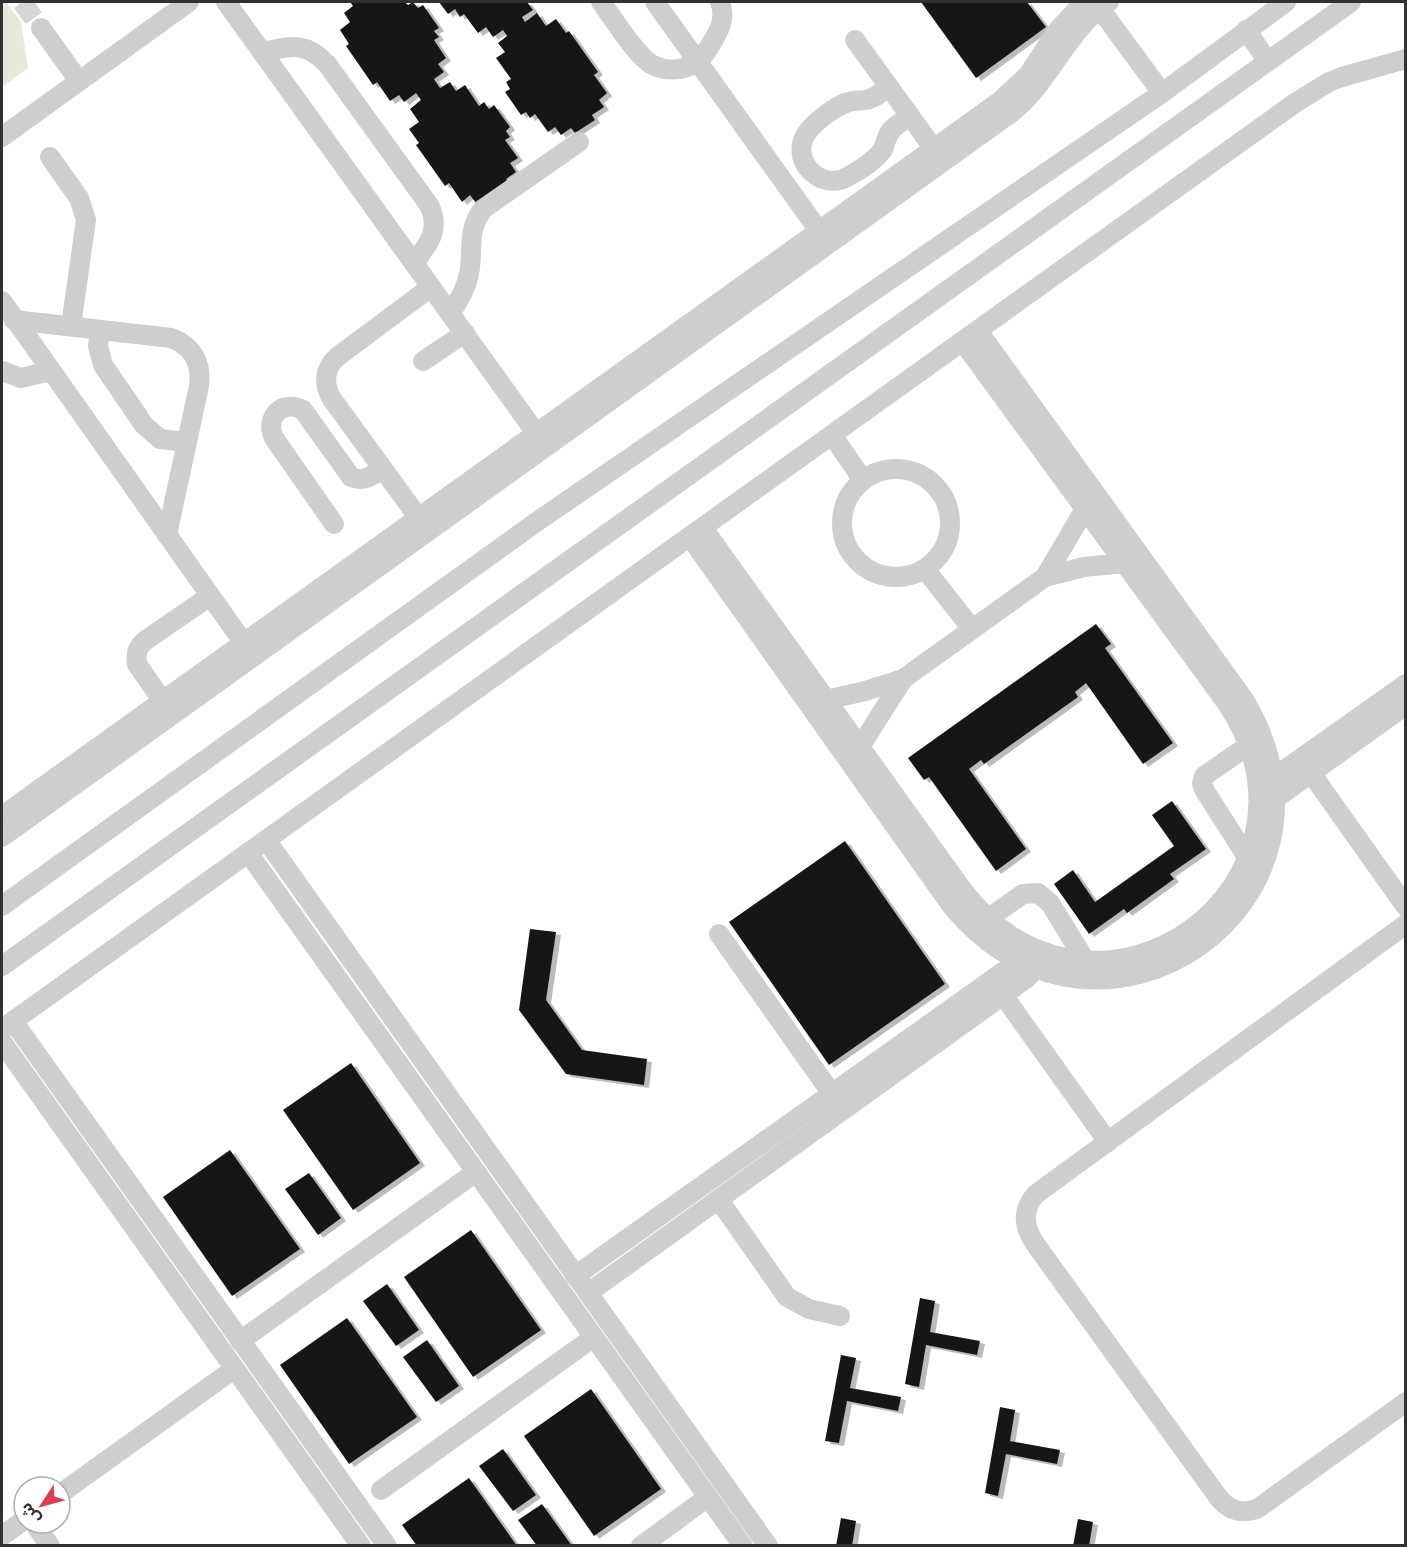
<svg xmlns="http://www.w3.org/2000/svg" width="1407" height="1547" viewBox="0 0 1407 1547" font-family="'IBM Plex Sans','Noto Sans Arabic',sans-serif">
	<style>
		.green { fill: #e5eadd }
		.building { fill: #181818; filter: url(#shadow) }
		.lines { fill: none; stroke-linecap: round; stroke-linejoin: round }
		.minor-tunnel { stroke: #d6d6d6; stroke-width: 20; stroke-dasharray: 20 10; stroke-linecap: butt }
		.minor { stroke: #cecece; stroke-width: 20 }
	</style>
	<defs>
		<filter id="shadow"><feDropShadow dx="5" dy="3" stdDeviation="0" flood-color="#0004"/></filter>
	</defs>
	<rect width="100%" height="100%" fill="#fff"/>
	<path class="green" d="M2,2H6L21,22L28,68L2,87Z"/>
	<g class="building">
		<path d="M350,2H405L408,5L413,2L418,8L423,5L439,28L434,31L439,37L434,40L446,58L438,64L444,72L434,79L440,88L450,82L456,91L465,85L479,106L484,102L489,109L494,105L510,127L506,131L510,137L505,140L518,158L510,163L516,172L506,179L510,184L476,203L470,195L462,202L449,183L445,186L416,145L419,143L409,129L419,122L410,109L421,100L416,93L404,102L399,95L390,101L377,82L373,85L346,46L349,44L340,30L350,22L344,13L353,6Z"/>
		<path d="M439,2H527L533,10L522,17L525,22L537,13L546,26L556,19L566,33L569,31L598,72L594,75L607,93L599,100L604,107L592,115L595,120L575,133L571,128L561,135L555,127L548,132L535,114L530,118L526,112L521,115L505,92L510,89L506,82L511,79L496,58L505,52L498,43L507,36L503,30L493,37L486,27L478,33L464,14L460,17L455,9L448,14Z"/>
		<path d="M921,2H1027L1046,27L976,78Z"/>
		<path d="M1096,624L1111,644L1105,648L1173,743L1143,764L1086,683L1075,692L1078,697L984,764L981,760L969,769L1026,849L996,871L929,777L924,780L908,758Z"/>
		<path d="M1172,801L1206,849L1170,874L1174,879L1127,913L1124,909L1089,934L1054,884L1073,870L1095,902L1174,846L1152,815Z"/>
		<path d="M845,841L945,984L829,1065L729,922Z"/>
		<path d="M530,929L556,932L546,1000L582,1050L647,1059L644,1085L566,1074L519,1010Z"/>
		<path d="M351,1063L420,1163L353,1210L283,1110Z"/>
		<path d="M230,1150L300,1249L232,1296L163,1197Z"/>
		<path d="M309,1173L341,1218L318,1235L285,1189Z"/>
		<path d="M471,1230L541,1330L473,1377L404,1277Z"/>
		<path d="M387,1284L419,1330L396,1346L363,1301Z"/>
		<path d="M920,1298L935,1301L930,1332L980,1341L977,1355L926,1345L919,1387L905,1384Z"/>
		<path d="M347,1318L417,1417L349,1464L280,1365Z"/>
		<path d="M427,1340L459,1386L436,1402L403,1357Z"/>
		<path d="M841,1355L856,1358L850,1388L901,1397L898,1411L847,1401L839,1443L825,1441Z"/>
		<path d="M591,1389L661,1489L594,1536L524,1436Z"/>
		<path d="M1000,1407L1015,1410L1010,1441L1060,1450L1057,1464L1006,1454L998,1496L985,1493Z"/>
		<path d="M503,1449L536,1495L513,1511L479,1466Z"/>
		<path d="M469,1478L517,1546H417L402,1525Z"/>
		<path d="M542,1504L572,1546H537L518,1520Z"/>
		<path d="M841,1518L856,1521L852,1546H836Z"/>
		<path d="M1078,1519L1093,1522L1089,1546H1073Z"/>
	</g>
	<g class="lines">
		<path class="minor-tunnel" d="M22,2L41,28"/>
		<g class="minor">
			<path d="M226,2L536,433"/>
			<path d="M601,2C613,18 635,54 651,64C665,72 682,71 696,63C701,61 704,54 708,49C718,33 727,20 720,2"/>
			<path d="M655,2L819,231"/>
			<path d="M1095,2L1162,93"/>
			<path d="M41,28L79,81"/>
			<path d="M1246,30L1267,60"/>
			<path d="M855,40L934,149"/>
			<path d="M262,52C291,46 305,41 327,64L429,205C441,229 429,244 414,263"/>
			<path d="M889,87C881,92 874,99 865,100C859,101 852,100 846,103C835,107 817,120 809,130C786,157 820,194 849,176C860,170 875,160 882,151C885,146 885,142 887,138C890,127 902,122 910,116"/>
			<path d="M2,137L189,2"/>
			<path d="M50,157L79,198L86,220L71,326"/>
			<path d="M2,301L243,642"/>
			<path d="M450,313C459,301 466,289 469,274C474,249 466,232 483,209L579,142"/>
			<path d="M14,320L171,338C193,346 202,363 199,386L167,535"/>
			<path d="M100,330L98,346L103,365L144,425L160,439L187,442"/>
			<path d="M423,361L465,333"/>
			<path d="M2,371L21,378L51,371"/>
			<path d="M832,435L863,480"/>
			<circle cx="896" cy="523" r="54"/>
			<path d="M418,517L332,399C323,384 324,369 337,357L431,287"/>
			<path d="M334,524L274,438C264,417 283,399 303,410L351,477C364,483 372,475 383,469"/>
			<path d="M703,528L964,892C1099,1063 1347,883 1226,702L963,342"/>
			<path d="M690,537L951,905C1101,1089 1367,899 1243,698L978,331"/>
			<path d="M925,569L972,629"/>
			<path d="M1045,577L1085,509"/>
			<path d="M162,700L137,664C135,653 138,646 146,640L210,596"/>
			<path d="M826,700L865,691L903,679L1045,577L1084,567L1125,563"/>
			<path d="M860,747L903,679"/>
			<path d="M1311,773L1406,907"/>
			<path d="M1266,783L1406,684"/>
			<path d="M1267,801L1275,799L1406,705"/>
			<path d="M2,816L999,102L1028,75L1057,31L1084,2"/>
			<path d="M2,837L1011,113C1052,81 1065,31 1109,2"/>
			<path d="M267,841L768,1546"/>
			<path d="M249,854L743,1546"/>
			<path d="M1247,857L1205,791L1202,784L1204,776L1249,745"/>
			<path d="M2,906L535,523L1162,93L1286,2"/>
			<path d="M987,919L1023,894L1038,893L1050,903L1085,960"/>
			<path d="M1406,924L1036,1194C1021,1211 1024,1228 1036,1245L1218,1497C1229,1511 1241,1514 1257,1509L1406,1402"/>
			<path d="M719,934L832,1094"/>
			<path d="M2,966L1351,2"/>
			<path d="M1003,995L1108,1142"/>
			<path d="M13,1021L387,1546"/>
			<path d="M2,1029L1295,103L1329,82L1342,77L1406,59"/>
			<path d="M2,1042L361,1546"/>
			<path d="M719,1200L787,1297L809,1309L840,1316"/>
			<path d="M575,1276L1010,967L1026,953"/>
			<path d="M588,1293L1027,978L1043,961"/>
			<path d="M240,1341L476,1172"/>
			<path d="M381,1490L594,1337"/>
			<path d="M60,1494L234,1369"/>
			<path d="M34,1523L50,1546"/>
			<path d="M2,1536L24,1520"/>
			<path d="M641,1546L708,1497"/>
		</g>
	</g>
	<rect width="1407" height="1547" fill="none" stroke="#313131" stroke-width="6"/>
	<g transform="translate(42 1505) rotate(234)"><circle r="28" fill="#ffffff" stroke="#adadad" stroke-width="1.5"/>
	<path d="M0-4.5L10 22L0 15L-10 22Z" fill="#dd3e52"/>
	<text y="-9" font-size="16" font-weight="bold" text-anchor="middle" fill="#313131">ش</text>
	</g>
</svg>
